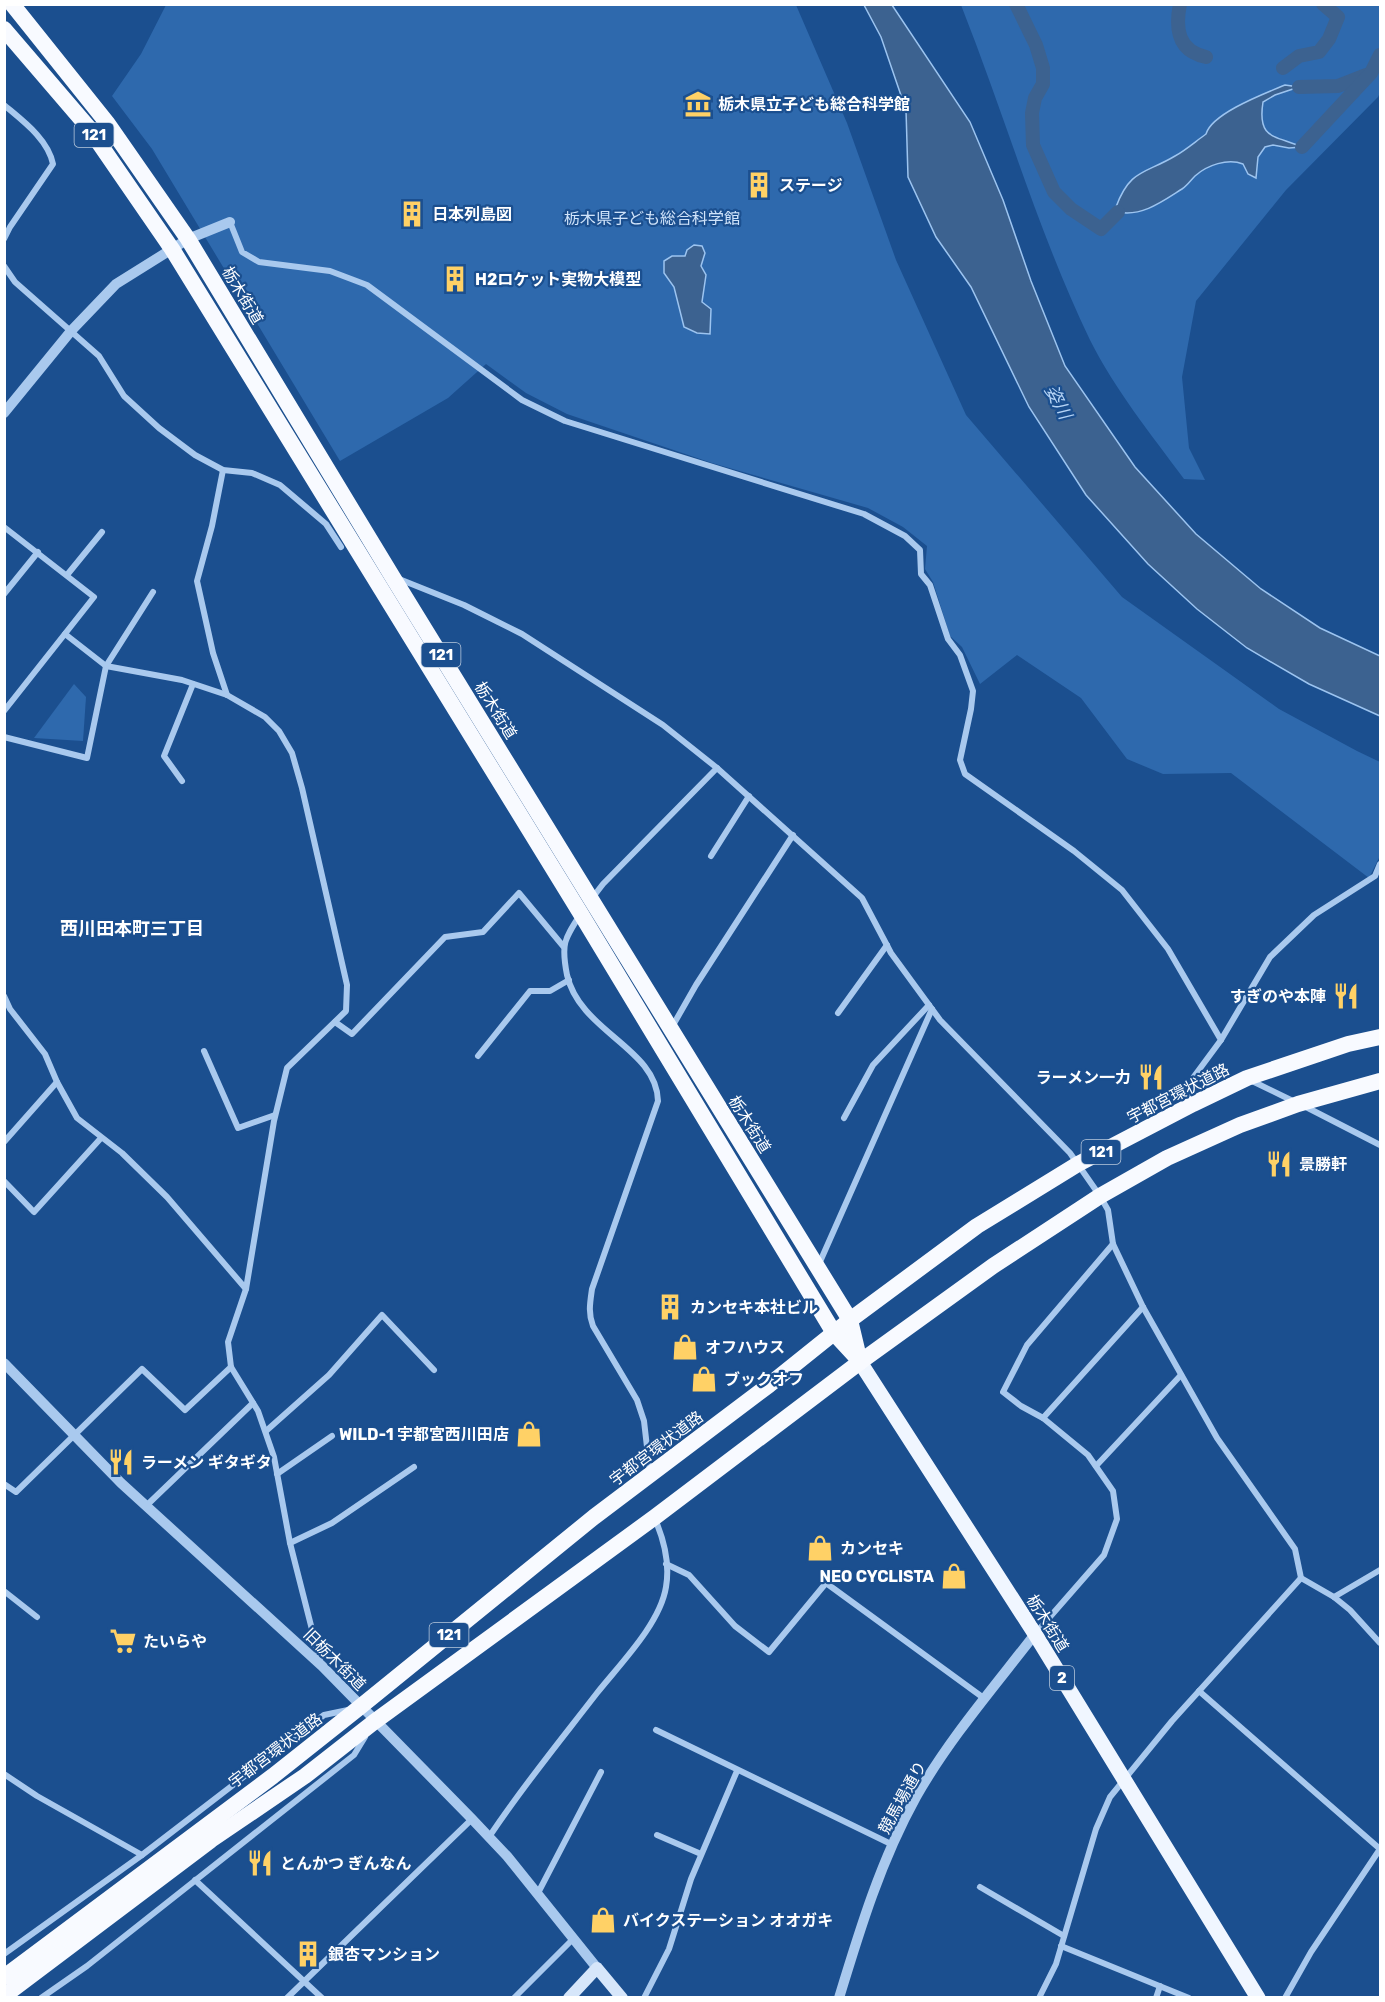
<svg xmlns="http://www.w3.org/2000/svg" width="1385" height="2002" viewBox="0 0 1385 2002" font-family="Rubik,'Noto Sans JP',sans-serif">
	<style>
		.green { fill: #2e69ad }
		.water { fill: #3c6290; stroke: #9cc4f0; stroke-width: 1.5 }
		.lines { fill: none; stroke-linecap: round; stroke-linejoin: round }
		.canal { stroke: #3c6290; stroke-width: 14 }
		.minor { stroke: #a9c9ee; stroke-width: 6 }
		.tertiary { stroke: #a9c9ee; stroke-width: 10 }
		.secondary { stroke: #d6e6fa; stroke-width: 12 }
		.primary { stroke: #f0f6ff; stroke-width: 15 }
		.trunk { stroke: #f8faff; stroke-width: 16 }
		.labels { text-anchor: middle; stroke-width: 4.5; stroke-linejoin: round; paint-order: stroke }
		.shield { fill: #1b4f8f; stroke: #bbcadd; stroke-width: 1.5 }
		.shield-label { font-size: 15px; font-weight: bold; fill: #fff }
		.poi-label { font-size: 16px; font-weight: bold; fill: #fff; stroke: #1b4f8f; text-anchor: start }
		.park-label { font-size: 16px; fill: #cfe3fa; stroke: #1b4f8f }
		.street-label { font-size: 16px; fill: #fff; stroke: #1b4f8f }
		.water-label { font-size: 18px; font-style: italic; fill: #b5d3f5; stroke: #1b4f8f }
		.neighbourhood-label { font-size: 18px; font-weight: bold; fill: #fff; stroke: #1b4f8f }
	</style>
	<rect width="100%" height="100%" fill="#1b4f8f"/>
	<g class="green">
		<path d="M166,5H796L847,123L896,260L966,415L1122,597L1279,709L1357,751L1380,762V856L1369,878L1231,773L1163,774L1127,759L1081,698L1017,655L980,684L962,647L950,636L933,582L925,569L927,546L903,527L868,508L712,463L567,414L526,393L486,364L448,398L340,461L152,149L112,96L141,54Z"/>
		<path d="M961,5H1380V93L1378,97L1286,190L1196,301L1182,377L1189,448L1205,480L1184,479C1151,434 1115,390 1090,340C1038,232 1005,116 961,5Z"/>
		<path d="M74,684L86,697L83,741L34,738Z"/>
	</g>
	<g class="water">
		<path d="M864,5H892L970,122L1003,200L1031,281L1065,366L1135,467L1196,534L1261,589L1320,628L1380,656V716L1309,684L1247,648L1197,609L1148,564L1086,495L1029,407L971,287L936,237L908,177L906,110L881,37Z"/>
		<path d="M1285,85L1299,87L1275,95L1263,102C1257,140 1275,135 1302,147L1289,148L1273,145L1265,147L1258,157L1256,178L1248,174L1243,164C1228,158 1207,165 1195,176C1191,180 1187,186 1182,189C1163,201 1142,217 1118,212L1116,207C1130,169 1145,174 1175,156C1186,150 1196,141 1206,134C1212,113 1266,93 1285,85Z"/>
		<path d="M694,245L702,246L705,253L701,266L706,275L702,302L711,309L710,334L697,333L684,327L674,287L664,273V261L672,256H685L687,250Z"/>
	</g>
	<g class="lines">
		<g class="canal">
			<path d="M1016,4L1036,45L1043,68V84L1035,98L1032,113L1033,145L1054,192L1071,209L1101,229L1118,212"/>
			<path d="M1180,4C1175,29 1178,51 1206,57"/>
			<path d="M1283,68L1299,56L1319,52L1329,39L1338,17L1323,4"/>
			<path d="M1299,87L1338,86L1366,75"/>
			<path d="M1302,147L1371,73L1380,55"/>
		</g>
		<g class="minor">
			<path d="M4,105C23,121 48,139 53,164L10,227L4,239"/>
			<path d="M230,222L242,252L259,262L330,271L367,285L522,400L565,421L864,514L905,536L920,550L921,574L930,585L948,639L960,655L973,691L971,709L960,760L965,774L1074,851L1122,890L1168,949L1221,1040L1187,1086L1193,1102"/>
			<path d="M4,266L15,282L99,356L124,396L159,428L195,455L223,470L252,473L280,485L326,524L341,547"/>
			<path d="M223,470L212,526L197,581L213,653L227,695"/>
			<path d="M4,527L94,597L4,711"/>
			<path d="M67,575L102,532"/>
			<path d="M399,579L464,605L522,634L663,725L717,768L862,898L891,953L940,1020L1070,1153L1100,1196L1108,1210L1113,1244L1143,1307L1217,1438L1295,1549L1301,1578L1334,1597L1350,1610L1380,1643"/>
			<path d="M4,594L38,552"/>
			<path d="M65,634L106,666L182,680L227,695L265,717L279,731L292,753L302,788L347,985L346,1011L287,1068L274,1121L246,1289L228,1342L231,1367L258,1411L274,1457L290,1543L320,1661"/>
			<path d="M4,737L87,758L106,666L153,592"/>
			<path d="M182,781L164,756L193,684"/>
			<path d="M711,856L749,796"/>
			<path d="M593,897L603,884L717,768"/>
			<path d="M580,915C564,940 561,944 567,975C580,1032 657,1048 658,1101L592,1289C590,1303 588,1313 593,1326L637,1400L644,1421L650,1473"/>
			<path d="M4,996L10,1009L45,1054L57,1082L77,1118L122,1153L167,1197L246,1289"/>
			<path d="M838,1013L887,945"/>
			<path d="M335,1022L352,1034L445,937L483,932L519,893L563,946"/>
			<path d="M672,1027L696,985L793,835"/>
			<path d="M1221,1040L1270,957L1314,915L1375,876L1380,864"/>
			<path d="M204,1051L238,1128L275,1115"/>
			<path d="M478,1056L530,991H550L569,980"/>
			<path d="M1250,1080L1295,1102"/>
			<path d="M1304,1106L1380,1145"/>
			<path d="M844,1118L873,1065L929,1005"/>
			<path d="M4,1142L57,1082"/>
			<path d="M4,1181L34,1212L101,1138"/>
			<path d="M819,1264L932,1009"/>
			<path d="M1043,1418L1143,1307"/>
			<path d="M266,1431L329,1375L382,1315L434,1370"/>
			<path d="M1096,1466L1181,1375"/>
			<path d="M277,1474L332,1436"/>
			<path d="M4,1484L16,1492L142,1369L185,1410L231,1367"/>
			<path d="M146,1506L253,1403"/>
			<path d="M290,1543L332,1523L414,1467"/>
			<path d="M666,1564L689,1575L735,1626L769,1652L826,1583L985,1699"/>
			<path d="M4,1591L37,1617"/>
			<path d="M1334,1597L1380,1570"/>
			<path d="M1035,1634L1104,1555L1117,1519L1113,1491L1088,1455L1043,1418L1021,1406L1003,1392L1027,1345L1113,1244"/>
			<path d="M1199,1691L1380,1849"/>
			<path d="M656,1730L893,1845"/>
			<path d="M4,1774L37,1796L142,1855"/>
			<path d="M657,1835L701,1854"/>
			<path d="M489,1837C522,1787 560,1741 597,1693C620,1664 660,1624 666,1587C670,1564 664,1540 655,1519"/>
			<path d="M195,1880L322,1998"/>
			<path d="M980,1887L1064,1936"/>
			<path d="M538,1893L601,1772"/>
			<path d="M1061,1946L1189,1998"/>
			<path d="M4,1954L142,1855L324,1715L348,1710"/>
			<path d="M41,1998L87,1966L354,1755L365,1737"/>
			<path d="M287,1998L472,1819"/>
			<path d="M514,1998L574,1938"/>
			<path d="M644,1998L669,1949L691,1879L737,1771"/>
			<path d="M1039,1998L1056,1964L1096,1829L1110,1797L1172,1721L1301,1578"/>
			<path d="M1156,1998L1160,1986"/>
			<path d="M1285,1998L1311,1952L1380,1849"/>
		</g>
		<g class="tertiary">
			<path d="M4,413L71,331L116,284L188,239L230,222"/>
			<path d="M4,1363L121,1483L322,1666L472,1819L507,1856L597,1968"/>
			<path d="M839,1998C860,1929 881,1860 916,1797C949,1739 994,1687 1035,1634"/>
		</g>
		<path class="secondary" d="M569,1998L597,1968L622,1998"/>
		<path class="primary" d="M860,1362L1035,1634L1258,1998"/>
		<g class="trunk">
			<path d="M12,4L108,124L188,239L392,576L850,1320L860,1362"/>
			<path d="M4,29L88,127L172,249L581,914L834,1333L858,1359"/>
			<path d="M4,1977L273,1776L360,1707L594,1517L769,1385L850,1320L977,1226L1078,1164L1193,1104L1247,1078L1348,1044L1380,1037"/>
			<path d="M4,1996L211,1840L305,1776L374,1722L655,1517L860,1362L993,1266L1100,1196L1167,1158L1240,1125L1298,1104L1380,1081"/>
		</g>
	</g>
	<defs>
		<g id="museum-bare" transform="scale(2.07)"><path d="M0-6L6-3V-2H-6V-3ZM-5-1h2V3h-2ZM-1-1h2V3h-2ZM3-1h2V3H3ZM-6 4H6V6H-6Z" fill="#ffd166" stroke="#1b4f8f" stroke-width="2.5" paint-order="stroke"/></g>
		<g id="building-bare" transform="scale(2.07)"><path d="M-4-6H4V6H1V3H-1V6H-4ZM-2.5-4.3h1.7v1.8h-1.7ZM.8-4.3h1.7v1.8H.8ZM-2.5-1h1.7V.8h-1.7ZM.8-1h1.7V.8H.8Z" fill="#ffd166" stroke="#1b4f8f" stroke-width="2.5" paint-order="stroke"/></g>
		<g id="restaurant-bare" transform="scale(2.07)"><path d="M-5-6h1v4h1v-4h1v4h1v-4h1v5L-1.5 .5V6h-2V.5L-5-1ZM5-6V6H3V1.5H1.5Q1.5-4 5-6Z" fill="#ffd166" stroke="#1b4f8f" stroke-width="2.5" paint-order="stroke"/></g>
		<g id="shop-bare" transform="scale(2.07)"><path d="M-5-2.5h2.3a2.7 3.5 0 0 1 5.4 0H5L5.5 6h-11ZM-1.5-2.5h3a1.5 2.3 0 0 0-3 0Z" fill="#ffd166" stroke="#1b4f8f" stroke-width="2.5" paint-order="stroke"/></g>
		<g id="supermarket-bare" transform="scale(2.07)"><path d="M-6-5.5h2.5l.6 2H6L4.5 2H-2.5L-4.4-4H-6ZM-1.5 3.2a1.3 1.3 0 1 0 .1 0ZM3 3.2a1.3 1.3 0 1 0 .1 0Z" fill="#ffd166" stroke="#1b4f8f" stroke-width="2.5" paint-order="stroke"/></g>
	</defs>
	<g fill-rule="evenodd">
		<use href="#museum-bare" x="698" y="104"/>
		<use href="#building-bare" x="759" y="185"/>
		<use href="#building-bare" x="412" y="214"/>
		<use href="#building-bare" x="455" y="279"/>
		<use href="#restaurant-bare" x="1346" y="996"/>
		<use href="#restaurant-bare" x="1151" y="1077"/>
		<use href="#restaurant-bare" x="1279" y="1164"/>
		<use href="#building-bare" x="670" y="1307"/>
		<use href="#shop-bare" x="685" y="1347"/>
		<use href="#shop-bare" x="704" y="1379"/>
		<use href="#shop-bare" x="529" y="1434"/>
		<use href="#restaurant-bare" x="121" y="1462"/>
		<use href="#shop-bare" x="820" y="1548"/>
		<use href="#shop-bare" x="954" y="1576"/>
		<use href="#supermarket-bare" x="123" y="1641"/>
		<use href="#restaurant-bare" x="260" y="1863"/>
		<use href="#shop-bare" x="603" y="1920"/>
		<use href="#building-bare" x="308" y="1954"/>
	</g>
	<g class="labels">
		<g class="shield">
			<rect x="74.5" y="123" width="39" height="24" rx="4.5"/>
			<rect x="421.5" y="643" width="39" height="24" rx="4.5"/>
			<rect x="1081.5" y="1140" width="39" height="24" rx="4.5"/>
			<rect x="429.5" y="1623" width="39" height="24" rx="4.5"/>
			<rect x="1050" y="1666" width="24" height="24" rx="4.5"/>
		</g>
		<g class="shield-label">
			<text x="94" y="140">121</text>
			<text x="441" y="660">121</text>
			<text x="1101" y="1157">121</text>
			<text x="449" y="1640">121</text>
			<text x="1062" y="1683">2</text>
		</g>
		<g class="poi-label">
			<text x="718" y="110">栃木県立子ども総合科学館</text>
			<text x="779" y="191">ステージ</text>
			<text x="432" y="220">日本列島図</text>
			<text x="475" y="285">H2ロケット実物大模型</text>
			<text x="1326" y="1002" text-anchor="end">すぎのや本陣</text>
			<text x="1131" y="1083" text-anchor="end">ラーメン一力</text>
			<text x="1299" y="1170">景勝軒</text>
			<text x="690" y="1313">カンセキ本社ビル</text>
			<text x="705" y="1353">オフハウス</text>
			<text x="724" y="1385">ブックオフ</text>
			<text x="509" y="1440" text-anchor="end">WILD-1 宇都宮西川田店</text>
			<text x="141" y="1468">ラーメン ギタギタ</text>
			<text x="840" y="1554">カンセキ</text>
			<text x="934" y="1582" text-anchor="end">NEO CYCLISTA</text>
			<text x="143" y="1647">たいらや</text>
			<text x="280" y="1869">とんかつ ぎんなん</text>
			<text x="623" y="1926">バイクステーション オオガキ</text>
			<text x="328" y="1960">銀杏マンション</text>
		</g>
		<g class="park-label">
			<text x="652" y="224">栃木県子ども総合科学館</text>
		</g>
		<g class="street-label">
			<text transform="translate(243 295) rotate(59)" y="6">栃木街道</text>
			<text transform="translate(496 710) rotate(58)" y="6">栃木街道</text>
			<text transform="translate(1178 1093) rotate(-27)" y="6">宇都宮環状道路</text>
			<text transform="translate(750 1124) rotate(58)" y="6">栃木街道</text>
			<text transform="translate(656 1448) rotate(-37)" y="6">宇都宮環状道路</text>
			<text transform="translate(1048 1623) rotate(58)" y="6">栃木街道</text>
			<text transform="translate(335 1659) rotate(45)" y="6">旧栃木街道</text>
			<text transform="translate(275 1750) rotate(-37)" y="6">宇都宮環状道路</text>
			<text transform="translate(902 1797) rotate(-61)" y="6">競馬場通り</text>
		</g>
		<g class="water-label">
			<text transform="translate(1058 402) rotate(62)" y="6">姿川</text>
		</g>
		<g class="neighbourhood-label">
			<text x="132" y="935">西川田本町三丁目</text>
		</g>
	</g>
	<rect width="1385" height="2002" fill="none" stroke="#ffffff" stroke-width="12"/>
</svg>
